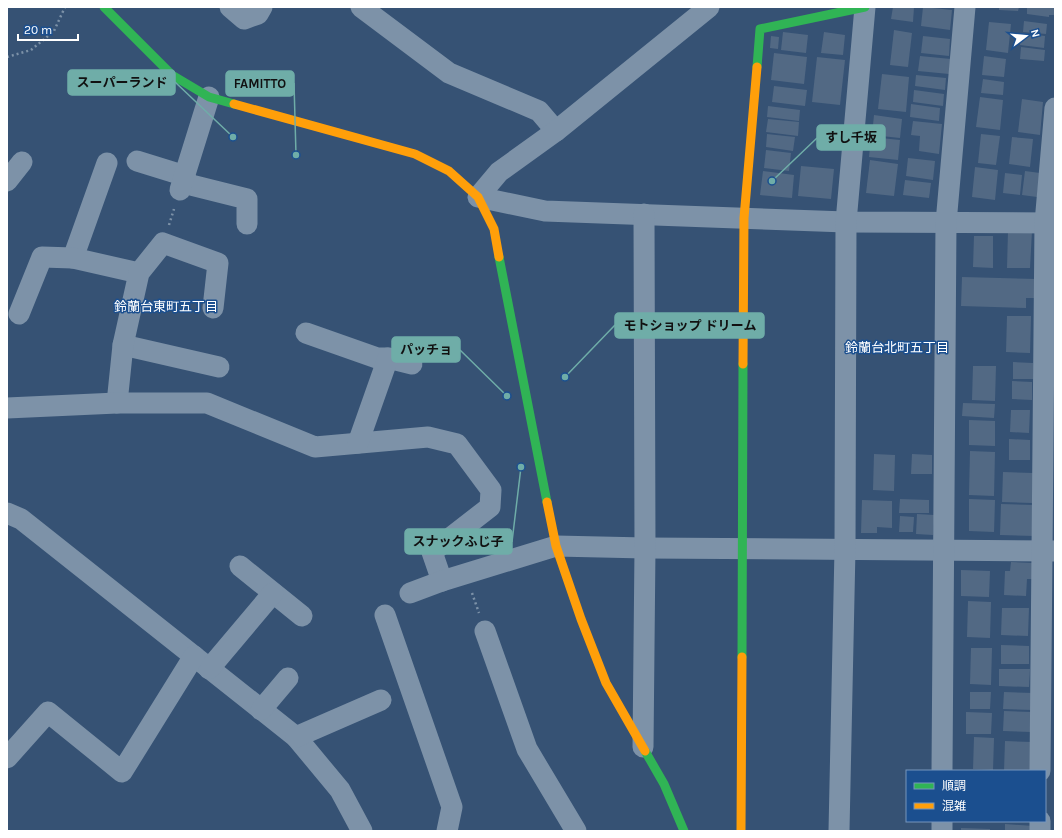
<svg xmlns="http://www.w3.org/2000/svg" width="1062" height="838" viewBox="0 0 1062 838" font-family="Karla,'Noto Sans JP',sans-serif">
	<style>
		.building { fill: #526984 }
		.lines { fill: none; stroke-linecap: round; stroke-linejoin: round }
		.path { stroke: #7d92a8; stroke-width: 2.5; stroke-dasharray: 2 3; stroke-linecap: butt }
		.street { stroke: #7d92a8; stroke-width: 21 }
		.fast { stroke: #30b455; stroke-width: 9 }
		.slow { stroke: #ff9f0a; stroke-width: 9 }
		.labels { text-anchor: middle; stroke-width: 3; stroke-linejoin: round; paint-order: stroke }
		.neighbourhood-label { font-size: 13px; fill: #fff; stroke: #1b4f8f }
		.leader { fill: none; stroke: #6fada8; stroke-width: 1.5 }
		.callout-dot { fill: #6fada8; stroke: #1b4f8f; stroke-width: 1.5 }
		.callout { fill: #6fada8; stroke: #6fada8; stroke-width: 1.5 }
		.callout-label { font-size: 13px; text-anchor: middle; font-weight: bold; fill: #111 }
	</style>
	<rect width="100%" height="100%" fill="#365274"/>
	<g class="building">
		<path d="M893,7H914L913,22L891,19Z"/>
		<path d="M923,7L952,10L950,30L921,26Z"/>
		<path d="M999,7H1019L1018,11L999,10Z"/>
		<path d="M1027,7H1055L1054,15H1049V17L1027,14Z"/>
		<path d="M1024,21L1047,24L1046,34L1023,32Z"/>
		<path d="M989,22L1011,24L1008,53L986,50Z"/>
		<path d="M894,30L912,33L908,67L890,65Z"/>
		<path d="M783,32L808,35L806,53L781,50Z"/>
		<path d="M824,32L845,35L843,55L821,53Z"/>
		<path d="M1021,33L1045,36L1044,48L1020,45Z"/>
		<path d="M771,36L779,37L778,49L770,48Z"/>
		<path d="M923,36L950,39L949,56L921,53Z"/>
		<path d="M1021,47L1045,50L1044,61L1020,59Z"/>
		<path d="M774,53L807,57L804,84L771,80Z"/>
		<path d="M920,56L951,59L949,74L918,71Z"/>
		<path d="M984,56L1006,59L1004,77L982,75Z"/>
		<path d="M817,57L845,60L840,105L812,102Z"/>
		<path d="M882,74L909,77L906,112L878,109Z"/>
		<path d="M916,75L946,78L945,90L915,86Z"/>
		<path d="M983,79L1004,82L1003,95L981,93Z"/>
		<path d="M774,86L807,90L805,106L772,102Z"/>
		<path d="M914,90L944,94L943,106L913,102Z"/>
		<path d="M980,97L1003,100L1000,130L976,127Z"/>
		<path d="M1022,99L1043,102L1040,135L1018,132Z"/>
		<path d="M911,104L940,108L939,121L910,117Z"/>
		<path d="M768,106L800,110L799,121L767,117Z"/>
		<path d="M874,115L902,119L900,138L872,135Z"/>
		<path d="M768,119L799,122L798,136L766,132Z"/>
		<path d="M913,121L942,124L939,154L919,151L920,136L911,135Z"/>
		<path d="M767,134L795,137L793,151L766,147Z"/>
		<path d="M981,134L1000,136L996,165L978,163Z"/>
		<path d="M871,137L900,140L898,160L869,157Z"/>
		<path d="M1012,137L1033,139L1030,167L1009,164Z"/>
		<path d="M766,150L791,153L789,171L764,168Z"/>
		<path d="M908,158L935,161L933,180L906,176Z"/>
		<path d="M870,160L898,164L894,196L866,193Z"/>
		<path d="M801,166L834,169L831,199L798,196Z"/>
		<path d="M975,167L998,170L995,200L972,197Z"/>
		<path d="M763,171L794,175L792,198L760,195Z"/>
		<path d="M1025,171L1040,173L1037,197L1022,195Z"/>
		<path d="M1005,173L1022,175L1020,195L1003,193Z"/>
		<path d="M905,180L931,183L929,198L903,195Z"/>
		<path d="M1008,231H1032L1030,268H1007Z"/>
		<path d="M974,236H993V268L973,267Z"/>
		<path d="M962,277L1036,279L1035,298H1026V308L961,306Z"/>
		<path d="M1007,316H1031L1030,353L1006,352Z"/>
		<path d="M1013,362L1033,363V379H1013Z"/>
		<path d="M973,366H996L995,401L972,400Z"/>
		<path d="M1012,381L1032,382V400L1012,399Z"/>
		<path d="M963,403L995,404L994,418L962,416Z"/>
		<path d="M1011,410H1030L1029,433L1010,432Z"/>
		<path d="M969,420L995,421V446L969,445Z"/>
		<path d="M1009,439L1030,440V460H1009Z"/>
		<path d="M970,451L995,452L994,496L969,495Z"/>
		<path d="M874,454L895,455L894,491L873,490Z"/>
		<path d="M912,454L932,455V474H911Z"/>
		<path d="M1003,472L1033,473L1032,503L1002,502Z"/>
		<path d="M900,499L929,500V513H899Z"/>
		<path d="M969,499L995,500L994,532L969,531Z"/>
		<path d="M862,500L892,501V528L877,527V533H861Z"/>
		<path d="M1001,504L1035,505L1034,536L1000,535Z"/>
		<path d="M917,514L934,515L933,535L916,534Z"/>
		<path d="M900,516L914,517L913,532H899Z"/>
		<path d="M1011,562L1033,563V579H1027L1026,596L1004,595L1005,571H1010Z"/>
		<path d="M961,570L990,571L989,597L961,596Z"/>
		<path d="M968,601L991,602L990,638L967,637Z"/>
		<path d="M1002,608H1029L1028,636L1001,635Z"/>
		<path d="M1001,645L1029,646V664H1001Z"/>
		<path d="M971,648H992L991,685L970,684Z"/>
		<path d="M999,669H1030L1029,687L999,686Z"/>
		<path d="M970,692H991L990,709H970Z"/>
		<path d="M1004,692L1033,693V710L1003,709Z"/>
		<path d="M1004,711L1032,712L1031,732L1003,731Z"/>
		<path d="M966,712L992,713L991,734H966Z"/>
		<path d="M974,737L994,738L993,770L973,769Z"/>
		<path d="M1005,741L1032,742V771H1004Z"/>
		<path d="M1005,824L1034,826L1033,831H1005Z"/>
		<path d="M961,828L990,829V831H961Z"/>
	</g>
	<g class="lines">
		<g class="path">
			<path d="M7,57L31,50L54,31L65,7"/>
			<path d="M169,225L174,209"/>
			<path d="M472,593L479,613"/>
		</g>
		<g class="street">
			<path d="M230,7L244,19L258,14L262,7"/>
			<path d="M361,7L449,73L539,111L556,131"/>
			<path d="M709,7L556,131L499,172L478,197L545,211L846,222L1055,223"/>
			<path d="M137,161L179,174L191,185L247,199V224"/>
			<path d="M7,181L22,162"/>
			<path d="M180,190L209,97"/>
			<path d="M73,258L107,163"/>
			<path d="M19,314L42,257L73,258L139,273"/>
			<path d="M306,333L377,358H388L412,364"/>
			<path d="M123,345L219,367"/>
			<path d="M117,403L123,345L139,273L163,243L218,263L213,308"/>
			<path d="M7,408L117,403H207L315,447L428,437L457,444L491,490L490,507L432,552L442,581"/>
			<path d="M358,443L388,358"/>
			<path d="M7,513L21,519L296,737L340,790L362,831"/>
			<path d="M240,566L302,616"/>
			<path d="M410,593L442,581L556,546L645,548L1055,551"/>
			<path d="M385,615L452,807L447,831"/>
			<path d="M485,631L527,749L576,831"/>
			<path d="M209,669L273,593"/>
			<path d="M261,710L288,678"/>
			<path d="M296,737L381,700"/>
			<path d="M643,747L645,548L644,214"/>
			<path d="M7,758L48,712L122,772L194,656"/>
			<path d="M942,771L946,223L965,7"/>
			<path d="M1040,771L1045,223L1055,108"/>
			<path d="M839,831L845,549L846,222L865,7"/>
			<path d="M942,831V821"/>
			<path d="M1040,831V821"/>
		</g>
		<g class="fast">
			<path d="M104,7L172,75L209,97L234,104"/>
			<path d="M757,67L760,29L865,7"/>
			<path d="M499,257L547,502"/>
			<path d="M742,657L743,364"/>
			<path d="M645,751L664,784L684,831"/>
		</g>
		<g class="slow">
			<path d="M234,104L415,154L449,171L478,197L494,229L499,257"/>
			<path d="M743,364L744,218L757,67"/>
			<path d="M547,502L556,546L581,619L606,683L645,751"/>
			<path d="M741,831L742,657"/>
		</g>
	</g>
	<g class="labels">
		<g class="neighbourhood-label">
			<text x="166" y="311">鈴蘭台東町五丁目</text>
			<text x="897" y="352">鈴蘭台北町五丁目</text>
		</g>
	</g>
	<path class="leader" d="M233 137L175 82M296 155L294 83M772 181L817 138M565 377L615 325M507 396L460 350M521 467L512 542"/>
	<g class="callout-dot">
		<circle cx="233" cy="137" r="4"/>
		<circle cx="296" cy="155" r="4"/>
		<circle cx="772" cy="181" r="4"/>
		<circle cx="565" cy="377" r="4"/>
		<circle cx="507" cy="396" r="4"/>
		<circle cx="521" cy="467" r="4"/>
	</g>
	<g class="callout">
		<rect x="68" y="70" width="107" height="25" rx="4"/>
		<rect x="226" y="71" width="68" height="25" rx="4"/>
		<rect x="817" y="125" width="68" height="25" rx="4"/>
		<rect x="615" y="313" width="149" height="25" rx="4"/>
		<rect x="392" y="337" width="68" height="25" rx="4"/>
		<rect x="405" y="529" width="107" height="25" rx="4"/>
	</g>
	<g class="callout-label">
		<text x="122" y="87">スーパーランド</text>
		<text x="260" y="88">FAMITTO</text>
		<text x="851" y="142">すし千坂</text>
		<text x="690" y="330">モトショップ ドリーム</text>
		<text x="426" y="354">パッチョ</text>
		<text x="458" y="546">スナックふじ子</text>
	</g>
	<rect width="1062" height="838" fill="none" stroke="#ffffff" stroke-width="16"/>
	<rect x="906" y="770" width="140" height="52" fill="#1b4f8f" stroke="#7695bc"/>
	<rect x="914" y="783" width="20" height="6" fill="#30b455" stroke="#7695bc"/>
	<text x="942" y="790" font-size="12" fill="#ffffff">順調</text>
	<rect x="914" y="803" width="20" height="6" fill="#ff9f0a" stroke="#7695bc"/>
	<text x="942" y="810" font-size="12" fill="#ffffff">混雑</text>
	<g transform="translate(1026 36) rotate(74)" stroke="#1b4f8f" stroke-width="3" paint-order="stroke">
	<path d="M0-3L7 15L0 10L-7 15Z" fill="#ffffff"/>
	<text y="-6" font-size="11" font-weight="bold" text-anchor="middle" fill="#ffffff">N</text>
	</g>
	<path d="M18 34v6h60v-6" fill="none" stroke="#ffffff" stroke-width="2"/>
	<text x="24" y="34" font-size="12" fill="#ffffff" stroke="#1b4f8f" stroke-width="3" paint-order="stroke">20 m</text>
</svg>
